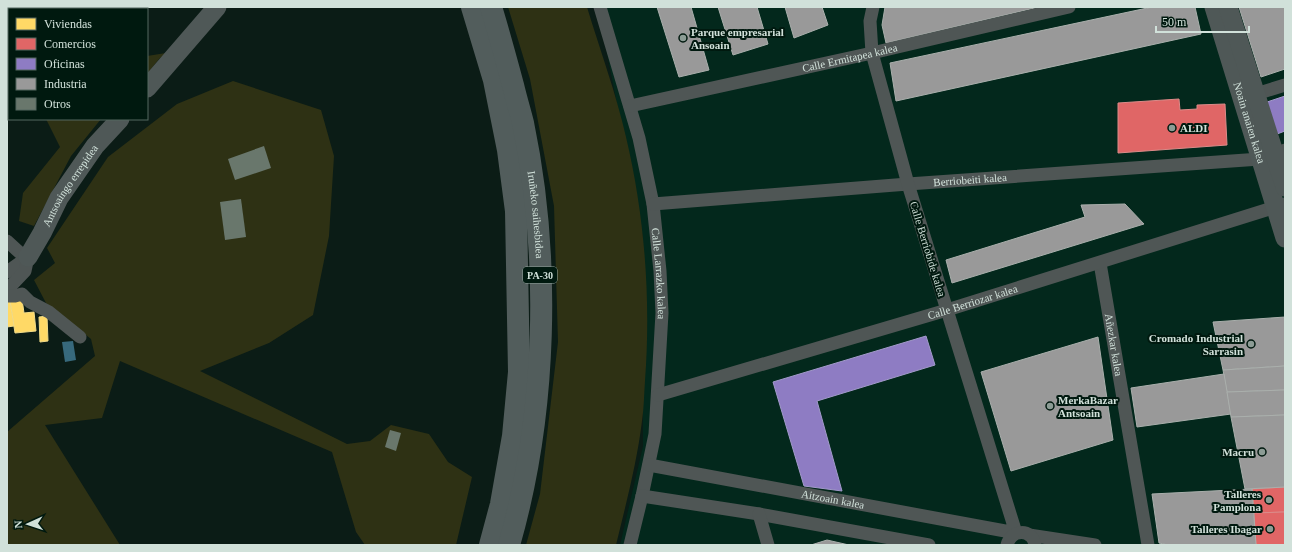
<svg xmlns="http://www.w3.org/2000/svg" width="1292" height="552" viewBox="0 0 1292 552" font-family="'Times New Roman',serif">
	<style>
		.built { fill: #03281c }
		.green { fill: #2e3114 }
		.water { fill: #37697c }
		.homes { fill: #ffd966; stroke: #f1db89 }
		.shops { fill: #e06666; stroke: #dc8b89 }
		.offices { fill: #8e7cc3; stroke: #a29aca }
		.industry { fill: #999; stroke: #aaafac }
		.building { fill: #69776c }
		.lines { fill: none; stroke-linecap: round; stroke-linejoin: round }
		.street { stroke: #4f5655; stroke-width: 13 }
		.secondary { stroke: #4f5857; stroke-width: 19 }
		.highway { stroke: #525d5c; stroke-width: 22 }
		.poi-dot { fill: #8c9c95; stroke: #00190f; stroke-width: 1.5 }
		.labels { text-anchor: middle; stroke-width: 4; stroke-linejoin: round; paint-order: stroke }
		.shield { fill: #00190f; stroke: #92a59d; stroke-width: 1 }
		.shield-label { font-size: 10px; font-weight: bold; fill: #d1e1da }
		.poi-label { font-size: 11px; font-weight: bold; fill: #d1e1da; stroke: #00190f; text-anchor: end }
		.street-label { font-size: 11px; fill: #d1e1da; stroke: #00190f }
	</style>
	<rect width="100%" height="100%" fill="#0b1c16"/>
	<path class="built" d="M598,7H1285V545H620L643,446V238Z"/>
	<g class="green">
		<path d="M7,7H28L26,9H9V34L7,38Z"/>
		<path d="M508,7H587C600,50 616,93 626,137C645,217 651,300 645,381C644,394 644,408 642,421C637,462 626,504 616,545H526L540,494L558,342L554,206L530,79Z"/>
		<path d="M166,53L159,59L147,74V56Z"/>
		<path d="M233,81L321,110L334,156L329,236L313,315L269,343L200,371L347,444L370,441L391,425L429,434L448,462L472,477L456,545H365L356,532L332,452L120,361L102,418L45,425L120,545H7V432L95,356L91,339L46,303L34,280L55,263L47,248L108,157L177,104Z"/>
		<path d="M46,119H101L71,156L34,226L19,221L23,193L60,147Z"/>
	</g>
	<path class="water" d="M73,341L76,360L65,362L62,342Z"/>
	<g class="homes">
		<path d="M22,299L24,313L34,312L36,331L15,333L10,301Z"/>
		<path d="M10,301L14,326L7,327V302Z"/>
		<path d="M47,316L48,341L40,342L39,317Z"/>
	</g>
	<g class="shops">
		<path d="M1179,99L1180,110L1197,109V105L1225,104L1227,145L1118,153V103Z"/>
		<path d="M1285,487V512L1254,513L1252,489Z"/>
		<path d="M1285,512V545H1256L1254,513Z"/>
	</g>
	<g class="offices">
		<path d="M1285,96V131L1277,134L1267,102Z"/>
		<path d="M926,336L935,365L817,401L842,491L804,486L773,382Z"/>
	</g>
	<g class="industry">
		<path d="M657,7H691L709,70L679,77Z"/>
		<path d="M718,7H757L768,44L733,55Z"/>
		<path d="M785,7H822L828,25L794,38Z"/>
		<path d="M885,7H1039L886,43L882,25Z"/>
		<path d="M1152,7H1195L1201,34L896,101L890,63Z"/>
		<path d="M1239,7H1285V69L1261,77Z"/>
		<path d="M1125,204L1144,224L952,283L946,260L1085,217L1081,205Z"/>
		<path d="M1285,317V366L1223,370L1213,322Z"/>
		<path d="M1098,337L1113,440L1011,471L981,372Z"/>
		<path d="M1285,366V390L1227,392L1223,370Z"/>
		<path d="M1224,374L1231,414L1137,427L1131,388Z"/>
		<path d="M1285,390V415L1231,417L1227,392Z"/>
		<path d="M1285,415V487L1245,489L1231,417Z"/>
		<path d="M1252,489L1256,545H1168L1159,543L1152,494Z"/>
		<path d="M827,540L849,545H811Z"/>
	</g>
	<g class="building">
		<path d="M264,146L271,168L235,180L228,159Z"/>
		<path d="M241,199L246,237L225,240L220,202Z"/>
		<path d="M390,430L401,433L396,451L385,447Z"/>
	</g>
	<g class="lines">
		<g class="street">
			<path id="s1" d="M600,7L639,138L653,204L660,271L662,313L655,434L642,496L630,545"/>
			<path d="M1256,94L1285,85"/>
			<path id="s2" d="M630,106L872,53L1069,7"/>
			<path id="s3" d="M653,204L908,184L1260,159L1285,150"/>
			<path d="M7,241L19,252L28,257"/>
			<path id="s4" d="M1100,263L1148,545"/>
			<path d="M7,272L28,257"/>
			<path d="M7,290L25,271L28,257"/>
			<path d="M7,296H15L22,294L30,302L49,312L80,337"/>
			<path id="s5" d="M658,395L947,310L1285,204"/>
			<path id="s6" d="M649,465L1016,533L908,184L872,53L870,21L873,7"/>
			<path d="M642,496L759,514L929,545"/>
			<path d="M759,514L768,545"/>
			<path d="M1029,535L1095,545"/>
			<path d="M1007,545C1011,529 1032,528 1035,545"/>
		</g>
		<g class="secondary">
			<path id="s7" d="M1214,7L1285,238"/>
			<path d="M1228,7L1285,187"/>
			<path d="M147,88L217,7"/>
			<path id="s8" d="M28,257L42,233L59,198L95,146L120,119"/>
		</g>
		<g class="highway">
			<path d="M472,7L494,80L508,150L516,211L519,372L513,436L501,504L490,545"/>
			<path id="s9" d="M491,7C499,33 506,59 513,85C516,98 520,111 523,123C551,258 547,413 509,545"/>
		</g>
	</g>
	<g class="poi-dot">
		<circle cx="683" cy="38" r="4"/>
		<circle cx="1172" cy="128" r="4"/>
		<circle cx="1251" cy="344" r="4"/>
		<circle cx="1050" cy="406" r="4"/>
		<circle cx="1262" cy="452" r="4"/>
		<circle cx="1269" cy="500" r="4"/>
		<circle cx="1270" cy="529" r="4"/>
	</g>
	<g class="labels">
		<rect class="shield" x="523" y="267" width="34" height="16" rx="3"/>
		<g class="shield-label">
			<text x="540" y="279">PA-30</text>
		</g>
		<g class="poi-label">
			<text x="691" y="36" text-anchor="start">Parque empresarial<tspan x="691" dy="13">Ansoain</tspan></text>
			<text x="1180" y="132" text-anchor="start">ALDI</text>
			<text x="1243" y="342">Cromado Industrial<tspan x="1243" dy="13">Sarrasin</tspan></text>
			<text x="1058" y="404" text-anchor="start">MerkaBazar<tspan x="1058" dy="13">Antsoain</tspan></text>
			<text x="1254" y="456">Macru</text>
			<text x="1261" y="498">Talleres<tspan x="1261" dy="13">Pamplona</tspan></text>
			<text x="1262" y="533">Talleres Ibagar</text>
		</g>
		<g class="street-label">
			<text dy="4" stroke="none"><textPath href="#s2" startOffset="225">Calle Ermitapea kalea</textPath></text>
			<text dy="4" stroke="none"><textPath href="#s7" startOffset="121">Noain anaien kalea</textPath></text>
			<text dy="4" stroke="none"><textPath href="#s3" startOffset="318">Berriobeiti kalea</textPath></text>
			<text dy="4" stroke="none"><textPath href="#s8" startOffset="83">Antsoaingo errepidea</textPath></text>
			<text dy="4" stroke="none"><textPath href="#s9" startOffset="213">Iruñeko saihesbidea</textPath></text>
			<text transform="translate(928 249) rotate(73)" y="4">Calle Berriobide kalea</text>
			<text dy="4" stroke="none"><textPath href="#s1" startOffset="274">Calle Larrazko kalea</textPath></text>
			<text dy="4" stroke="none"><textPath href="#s5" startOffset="328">Calle Berriozar kalea</textPath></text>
			<text dy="4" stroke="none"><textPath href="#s4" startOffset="83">Añezkar kalea</textPath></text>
			<text dy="4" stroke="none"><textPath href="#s6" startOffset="187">Aitzoain kalea</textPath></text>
		</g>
	</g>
	<rect width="1292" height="552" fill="none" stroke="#d1e1da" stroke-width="16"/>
	<rect x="8" y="8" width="140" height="112" fill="#00190f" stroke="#546960"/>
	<rect x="16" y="18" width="20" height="12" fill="#ffd966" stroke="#546960"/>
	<text x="44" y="28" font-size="12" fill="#d1e1da">Viviendas</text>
	<rect x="16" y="38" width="20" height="12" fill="#e06666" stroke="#546960"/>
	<text x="44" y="48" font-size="12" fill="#d1e1da">Comercios</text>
	<rect x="16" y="58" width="20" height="12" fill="#8e7cc3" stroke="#546960"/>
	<text x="44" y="68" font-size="12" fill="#d1e1da">Oficinas</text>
	<rect x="16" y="78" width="20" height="12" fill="#999999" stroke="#546960"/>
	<text x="44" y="88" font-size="12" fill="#d1e1da">Industria</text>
	<rect x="16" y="98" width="20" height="12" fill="#69776c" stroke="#546960"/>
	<text x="44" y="108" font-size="12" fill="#d1e1da">Otros</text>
	<g transform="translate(28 524) rotate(267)" stroke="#00190f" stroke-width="3" paint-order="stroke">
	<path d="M0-3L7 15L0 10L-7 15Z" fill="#d1e1da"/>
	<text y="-6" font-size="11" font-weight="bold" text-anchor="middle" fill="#d1e1da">N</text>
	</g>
	<path d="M1156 26v6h93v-6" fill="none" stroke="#d1e1da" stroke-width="2"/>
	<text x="1162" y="26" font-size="12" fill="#d1e1da" stroke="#00190f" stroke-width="3" paint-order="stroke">50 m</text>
</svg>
